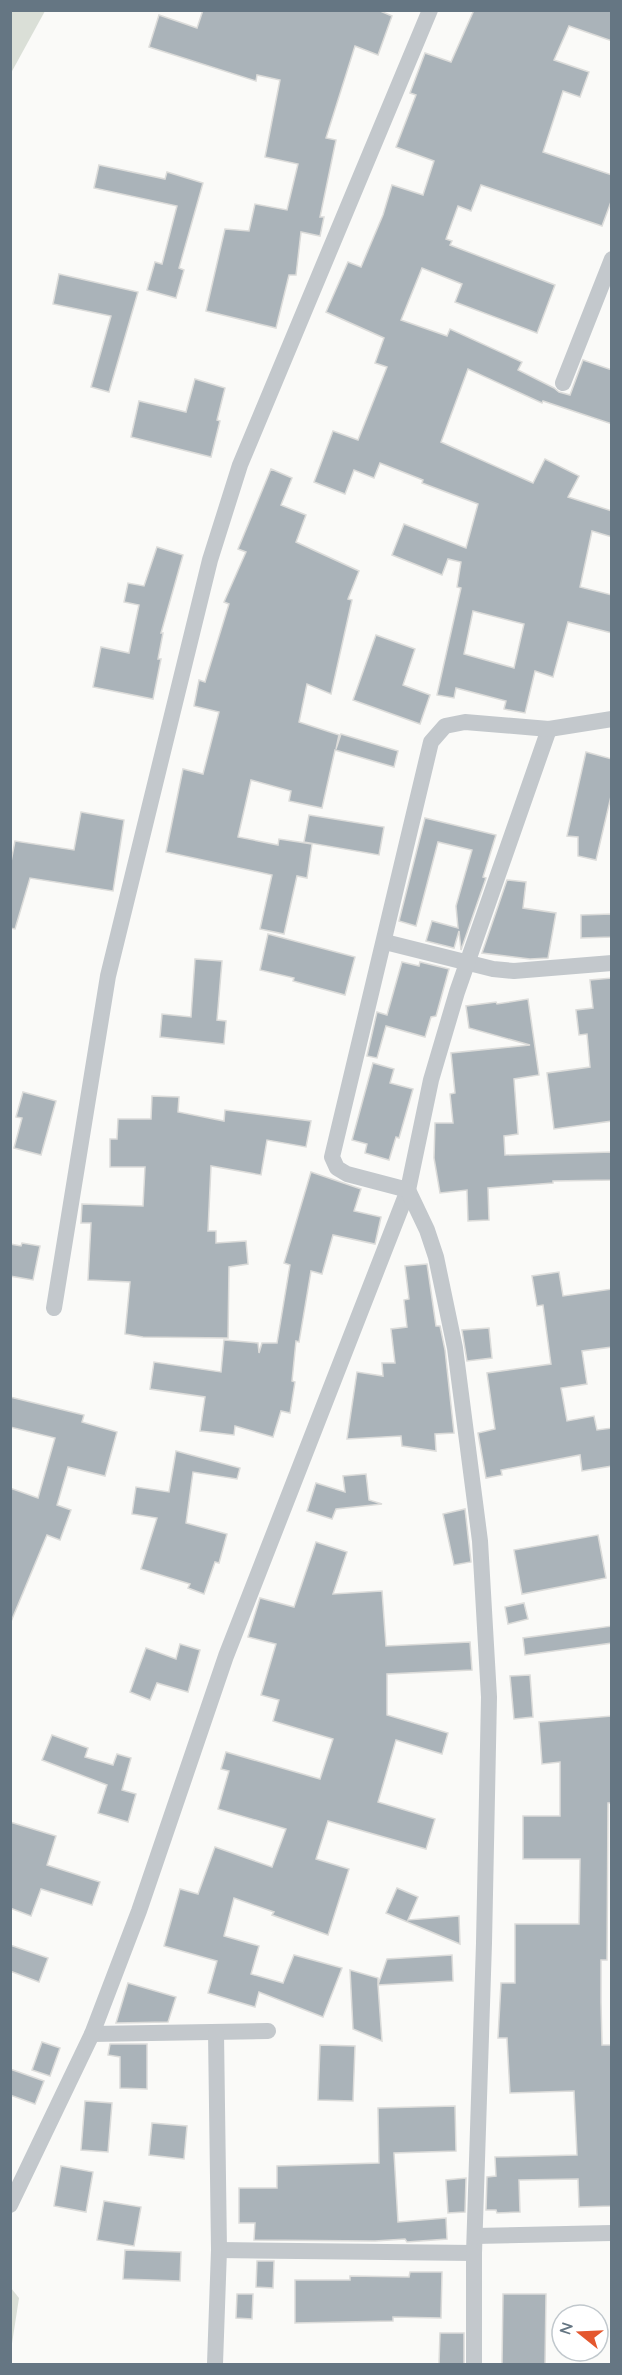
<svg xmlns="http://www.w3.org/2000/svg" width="622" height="2375" viewBox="0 0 622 2375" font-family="Quicksand,sans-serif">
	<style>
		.green { fill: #dadfd7 }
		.building { fill: #aab3b9; stroke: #dcdcda; stroke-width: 1.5; fill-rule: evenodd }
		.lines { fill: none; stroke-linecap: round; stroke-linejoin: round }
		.street { stroke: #c3c8cc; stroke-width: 16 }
	</style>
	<rect width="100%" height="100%" fill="#fafaf8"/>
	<g class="green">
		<path d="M11,10L45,11L11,73L10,11Z"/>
		<path d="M11,2288L19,2298L11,2350Z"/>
	</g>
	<g class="building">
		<path d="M203,10H378L392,16L378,55L355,46L326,138L336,140L320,217H324L320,236L301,232L296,275H289L276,328L206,311L225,229L249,231L255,204L287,210L298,164L265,157L280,80L257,75L256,81L149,47L159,15L197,28Z"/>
		<path d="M474,10H612V41L569,26L554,60L589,72L580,97L563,91L543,152L612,175V199L602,226L481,185L471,211L458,206L446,239L452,241L450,245L555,285L537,333L455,302L462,284L422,268L401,320L447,336L450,329L522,362L518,370L554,388L559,392L570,395L583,360L612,370V424L543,401L542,403L468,369L441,442L533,483L545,459L579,476L568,497L612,511V537L592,531L580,587L612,595V633L568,622L553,677L535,671L525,713L504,709L506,701L456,688L454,698L437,695L461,588L457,587L461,562L448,559L442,575L392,555L404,524L466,548L478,504L422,483L423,480L380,463L374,478L354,470L345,494L314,482L333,431L358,440L387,367L375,363L384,338L326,312L348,262L361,267L383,215L392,185L423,195L434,161L396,147L416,95L410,93L425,53L451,62ZM473,611L524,624L514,668L464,654Z"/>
		<path d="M99,165L165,179L167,172L203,183L179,268L184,270L176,298L147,290L155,262L162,264L177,206L94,188Z"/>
		<path d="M59,274L138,292L109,392L91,387L111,316L53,304Z"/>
		<path d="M195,379L225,388L217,420L220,421L211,457L131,437L139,401L186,412Z"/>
		<path d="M271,469L292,478L281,505L306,515L296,542L359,571L348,599L352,600L331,694L307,684L299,722L339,735L336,749L341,734L398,751L394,767L335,750L322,808L289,801L291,791L251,780L238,837L278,845L279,839L312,844L307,878L297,876L284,934L260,929L272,875L166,852L183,769L203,774L219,712L194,706L199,680L205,682L229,604L224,602L246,552L238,549Z"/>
		<path d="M157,547L183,555L161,633H163L158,659H161L153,699L93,687L101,647L129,653L139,605L124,602L128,583L144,586Z"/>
		<path d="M376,635L415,649L403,685L430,695L420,724L353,700Z"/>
		<path d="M586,752L612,759V792L596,860L578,856V837L567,836Z"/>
		<path d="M81,812L124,820L113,891L30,878L15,929L10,928V867L15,841L74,850Z"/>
		<path d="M309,815L384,827L379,855L304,842Z"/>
		<path d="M425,818L496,835L483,877L486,878L461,950L459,931L454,948L426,941L432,921L458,928L456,906L472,850L438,842L416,926L399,921Z"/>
		<path d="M507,880L526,882L523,908L556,913L548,958L530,959L482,953Z"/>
		<path d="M612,914V937L581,938V915Z"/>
		<path d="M268,934L355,957L345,995L293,981L294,978L260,970Z"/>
		<path d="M195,959L222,961L217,1020L226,1021L224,1044L160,1037L162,1014L191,1017Z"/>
		<path d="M402,962L419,966L420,962L449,969L436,1016L431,1017L425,1037L386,1026L377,1058L367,1056L377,1012L387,1015Z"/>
		<path d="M612,978V1121L554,1129L547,1073L590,1067L587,1034L579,1035L576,1010L593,1008L590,980Z"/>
		<path d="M528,999L539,1075L514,1079L518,1134L504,1136L505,1155L612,1152V1180L553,1181V1183L488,1188L489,1220L468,1221L467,1190L440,1193L434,1158L435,1123H453L450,1094L455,1093L451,1053L530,1045L469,1028L466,1006L496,1002L497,1004Z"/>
		<path d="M373,1063L394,1069L390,1083L413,1089L399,1138L396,1137L389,1160L365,1153L367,1144L352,1140Z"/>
		<path d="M23,1092L56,1101L41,1155L14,1148L22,1118L16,1117Z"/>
		<path d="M152,1096L179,1097L178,1112L224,1121L225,1110L311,1121L306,1147L267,1140L261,1175L211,1166L208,1231H216V1243L246,1241L248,1264L229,1267L228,1338L143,1337L125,1334L130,1282L88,1280L91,1223H81L82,1204L143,1206L145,1167H110V1139H117L118,1119H151Z"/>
		<path d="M311,1172L361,1189L354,1211L381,1217L375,1244L333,1235L322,1274L311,1271L299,1342L296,1341L292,1381L295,1382L290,1413L281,1411L273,1437L235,1426L234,1435L200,1431L205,1397L150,1389L154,1362L221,1372L224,1340L258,1343L259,1353L262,1343H277L290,1265L284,1263Z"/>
		<path d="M22,1243L40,1246L33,1280L10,1276V1244L21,1246Z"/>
		<path d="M427,1264L436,1326H440L445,1350L454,1433L435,1434L436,1451L402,1446L401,1436L347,1439L357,1372L383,1376L382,1363H395L391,1329L407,1327L404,1300L409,1299L405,1266Z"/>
		<path d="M559,1272L563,1296L612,1289V1347L582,1351L587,1384L561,1388L567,1421L594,1416L597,1430L612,1428V1466L582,1471L580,1455L501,1470L502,1475L486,1478L478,1433L495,1429L487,1373L551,1364L543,1305L537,1306L532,1276Z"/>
		<path d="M489,1328L492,1358L467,1361L462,1330Z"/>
		<path d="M10,1397L84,1415L82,1422L117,1432L105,1476L68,1467L57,1505L71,1510L60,1540L47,1535L10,1624V1488L38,1498L55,1438L10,1427Z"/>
		<path d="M176,1451L240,1468L237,1479L193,1472L186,1523L227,1534L219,1563L215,1562L204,1594L188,1588L190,1584L141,1569L157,1518L132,1514L136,1487L169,1492Z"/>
		<path d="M366,1474L369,1500L382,1504L336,1509L332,1519L307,1511L316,1483L345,1492L343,1476Z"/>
		<path d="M465,1509L471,1562L454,1565L443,1514Z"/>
		<path d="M598,1535L606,1578L522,1594L514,1550Z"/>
		<path d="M316,1542L347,1552L333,1594L382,1591L386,1646L470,1642L472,1670L387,1674V1715L448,1733L442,1754L396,1740L378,1802L435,1819L426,1849L328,1821L316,1859L349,1869L328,1935L272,1915L274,1912L234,1898L224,1936L259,1946L251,1974L283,1983L294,1955L342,1968L323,2017L259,1992L255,2007L208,1993L217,1961L164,1946L180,1889L198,1894L215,1847L272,1867L286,1829L218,1809L229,1771L221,1769L226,1752L320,1779L333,1739L273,1721L279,1700L261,1695L276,1644L248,1637L260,1598L294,1607Z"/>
		<path d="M524,1603L528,1619L508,1624L505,1607Z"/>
		<path d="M612,1626V1643L525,1655L523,1638Z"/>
		<path d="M180,1644L200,1650L188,1692L157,1683L150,1700L130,1692L146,1648L176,1659Z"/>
		<path d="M530,1675L533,1717L514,1719L510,1676Z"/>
		<path d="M612,1716V1803H608L607,1960H601V2002L602,2045H612V2206L579,2207L578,2179L519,2180L520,2212L497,2213L496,2210H486L487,2177L496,2176L495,2157L577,2155L574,2091L510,2093L507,2038H498L501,1983H515V1924H579L580,1859H523V1816H560V1762L542,1764L539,1722Z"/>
		<path d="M52,1735L88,1748L85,1757L113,1765L117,1754L131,1758L122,1790L136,1794L128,1822L98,1813L107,1785L42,1760Z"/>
		<path d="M10,1822L56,1836L47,1865L100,1882L92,1905L41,1889L31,1916L10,1908Z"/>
		<path d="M397,1888L418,1897L408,1920L459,1916L460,1944L386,1913Z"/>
		<path d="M10,1945L48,1958L39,1982L10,1971Z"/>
		<path d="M452,1955L453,1981L378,1985L382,2041L353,2029L350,1970L378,1978V1985L387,1959Z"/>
		<path d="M128,1983L176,1997L168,2022L116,2023Z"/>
		<path d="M42,2042L60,2048L50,2076L32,2070Z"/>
		<path d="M110,2044H147V2089L120,2088V2057L108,2055Z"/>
		<path d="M320,2045L355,2046L353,2101L318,2100Z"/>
		<path d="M10,2069L44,2081L35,2104L10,2095Z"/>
		<path d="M85,2101L112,2103L108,2152L81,2150Z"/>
		<path d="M455,2106L456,2151L394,2153L398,2222L446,2218L447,2239L407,2242L405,2239L375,2241L254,2240L255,2223H239V2188H277V2166L379,2163L378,2108Z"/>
		<path d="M152,2123L187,2126L184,2159L149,2155Z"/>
		<path d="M61,2166L93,2172L86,2212L54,2206Z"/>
		<path d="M466,2178L465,2212L448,2213L446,2180Z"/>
		<path d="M104,2201L141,2207L134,2246L97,2240Z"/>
		<path d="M125,2250L181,2252L180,2281L123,2279Z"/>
		<path d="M257,2261H274L273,2288L256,2287Z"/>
		<path d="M410,2272H442L441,2318L393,2317V2321L295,2323V2280H350V2276L409,2277Z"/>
		<path d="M237,2294H253L252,2319L236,2318Z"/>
		<path d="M503,2294H546L545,2364H502Z"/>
		<path d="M440,2333H464V2364H439Z"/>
	</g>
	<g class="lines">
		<g class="street">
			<path d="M563,383L612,259"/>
			<path d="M385,942L493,969L514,971L612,963"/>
			<path d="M54,1308L108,976L210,560L240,465L430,10"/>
			<path d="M92,2034L268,2031"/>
			<path d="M10,2205L92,2034L139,1911L226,1656L408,1190L431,1080L457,992L549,729"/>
			<path d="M475,2236L612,2233"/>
			<path d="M219,2250L474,2253"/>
			<path d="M215,2364L219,2250L216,2033"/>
			<path d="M474,2364V2253L484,1943L489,1697L480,1541L455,1348L436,1257L427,1230L408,1190L347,1174L337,1168L332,1157L431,742L445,726L465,722L549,729L612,719"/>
		</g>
	</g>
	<rect width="622" height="2375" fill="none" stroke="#657683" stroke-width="24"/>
	<g transform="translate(580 2333) rotate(288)"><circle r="28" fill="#ffffff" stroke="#c1c8cd" stroke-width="1.5"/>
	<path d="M0-4.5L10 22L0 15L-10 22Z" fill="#e4572e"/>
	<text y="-9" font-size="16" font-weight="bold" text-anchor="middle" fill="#657683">N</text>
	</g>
</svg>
